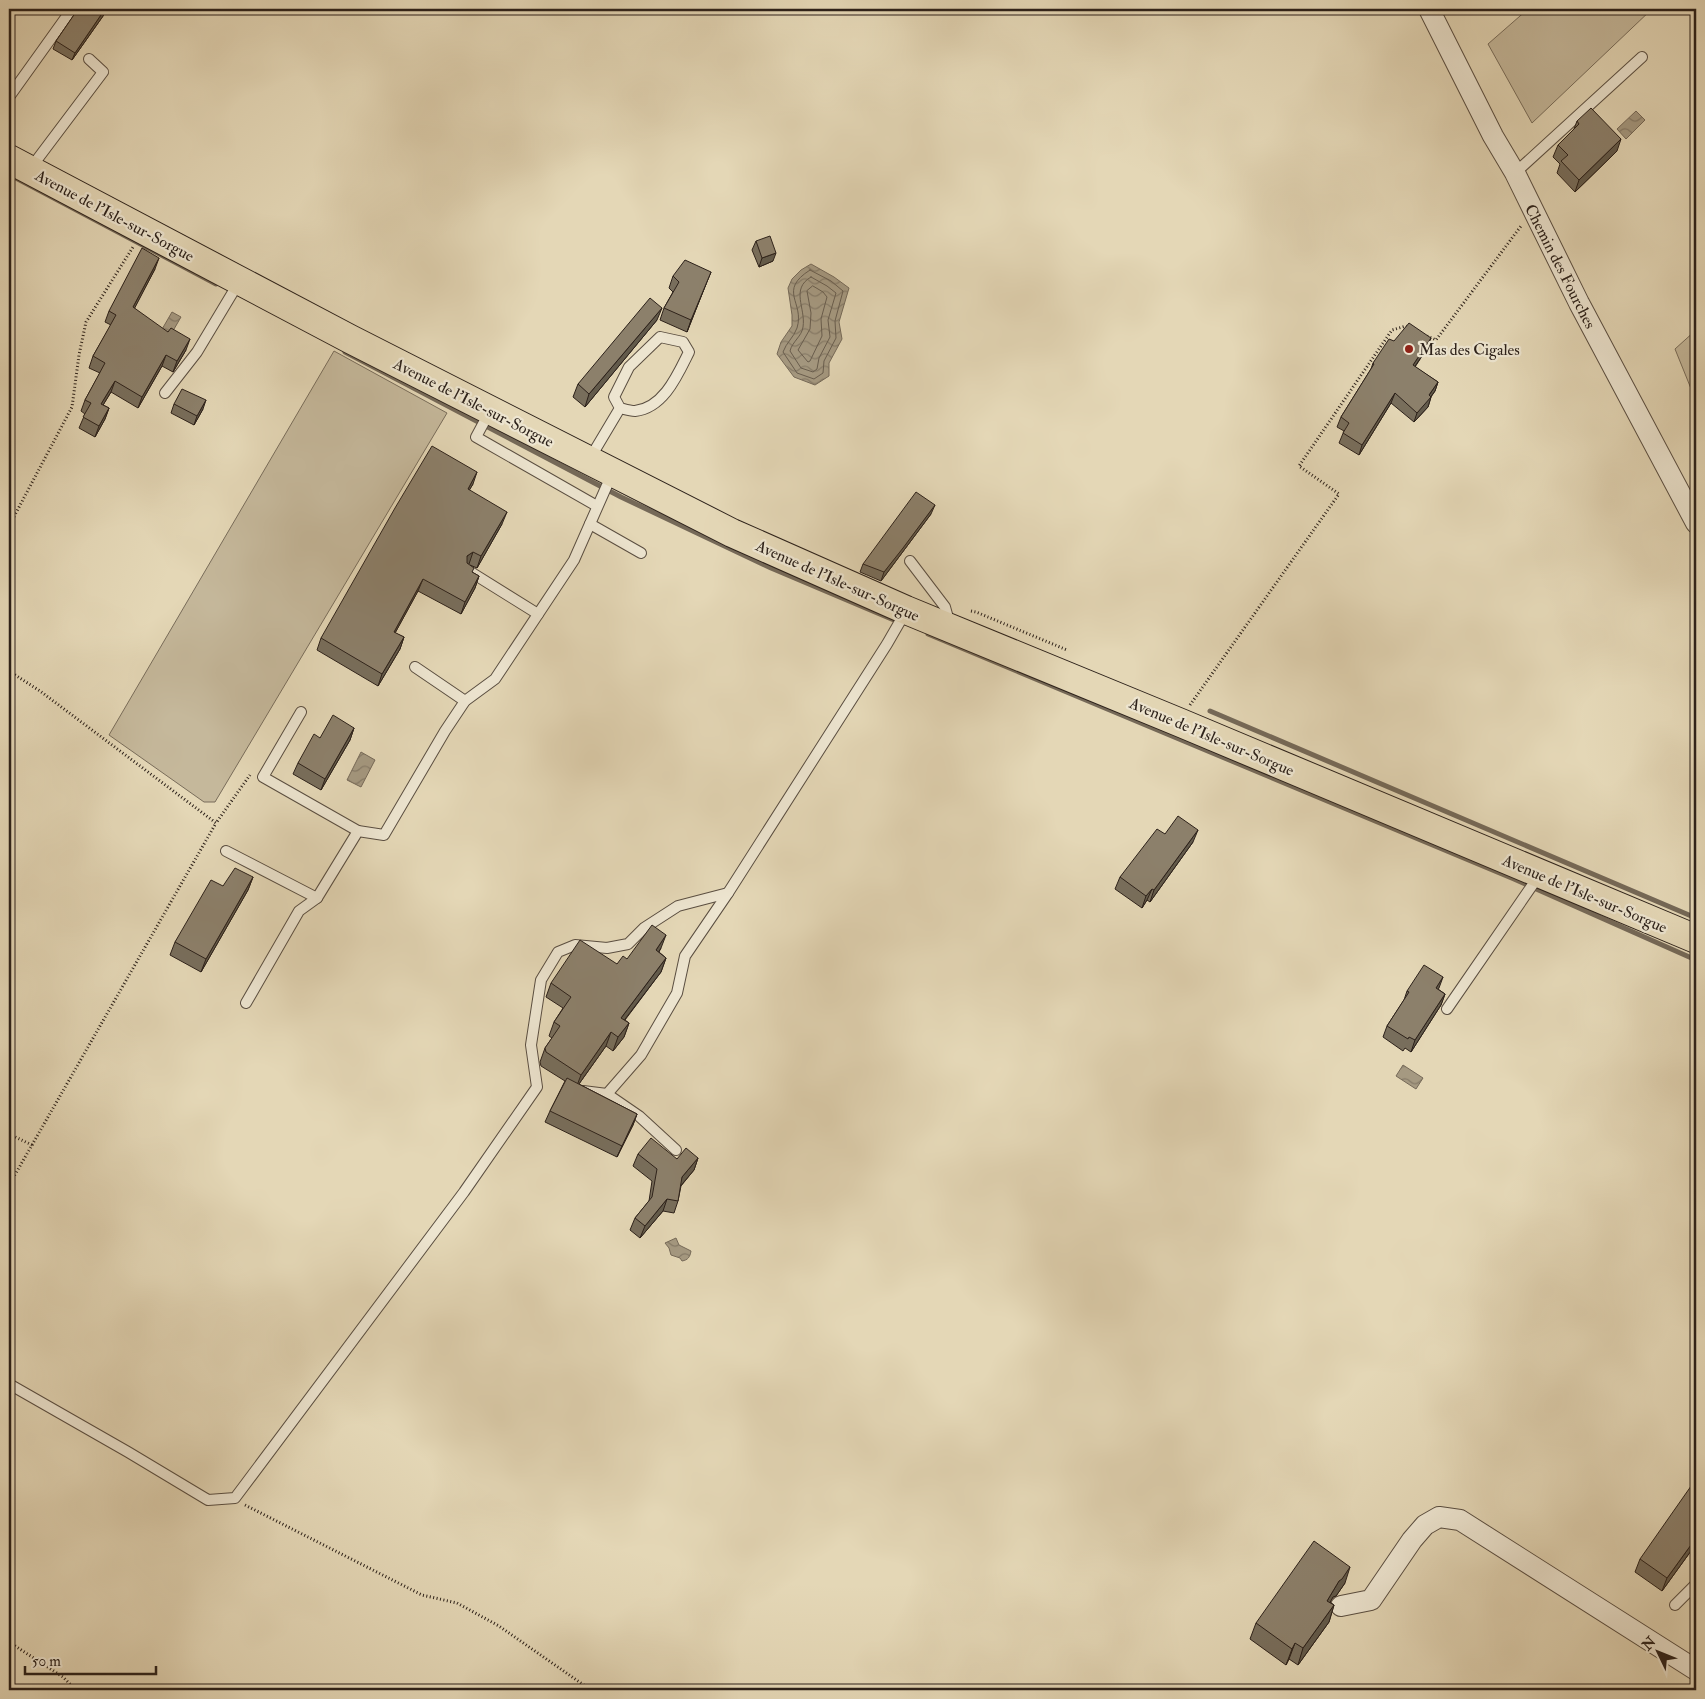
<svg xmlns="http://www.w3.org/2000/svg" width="1705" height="1699" viewBox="0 0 1705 1699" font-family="'IM FELL Double Pica',serif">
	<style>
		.grass { fill: #c5b89b; stroke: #786c5a }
		.water { fill: url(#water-waves); stroke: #756958 }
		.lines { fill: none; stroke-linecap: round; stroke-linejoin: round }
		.shore { stroke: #685d4e; stroke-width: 1 }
		.stream { stroke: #756958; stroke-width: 5 }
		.lane-casing { stroke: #5a4e41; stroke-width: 12 }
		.street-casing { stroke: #5a4e41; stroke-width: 22 }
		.primary-casing { stroke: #2c211a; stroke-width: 30 }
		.path { stroke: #2c211a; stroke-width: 3; stroke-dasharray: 1 2.5; stroke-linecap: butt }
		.lane { stroke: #ede5d0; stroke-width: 10 }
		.street { stroke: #ede5d0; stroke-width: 20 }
		.primary { stroke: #e4d7b6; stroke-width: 28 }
		.wall { fill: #786e5c; stroke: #2c211a }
		.shaded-wall { fill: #625a4b; stroke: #2c211a }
		.building { fill: #8c806b; stroke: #2c211a }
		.poi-dot { fill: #8f2418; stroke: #ede5d0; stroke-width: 2 }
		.labels { text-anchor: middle; stroke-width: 4.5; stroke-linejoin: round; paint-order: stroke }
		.street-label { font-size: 16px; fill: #2c211a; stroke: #ede5d0 }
		.poi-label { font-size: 16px; fill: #2c211a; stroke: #ede5d0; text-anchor: start }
	</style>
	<defs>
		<pattern id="water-waves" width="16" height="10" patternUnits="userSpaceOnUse" patternTransform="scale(1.25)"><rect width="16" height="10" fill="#a59981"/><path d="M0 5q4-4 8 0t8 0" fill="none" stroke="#877c69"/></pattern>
	</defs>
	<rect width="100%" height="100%" fill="#e4d7b6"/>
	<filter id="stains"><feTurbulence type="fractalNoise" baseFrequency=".004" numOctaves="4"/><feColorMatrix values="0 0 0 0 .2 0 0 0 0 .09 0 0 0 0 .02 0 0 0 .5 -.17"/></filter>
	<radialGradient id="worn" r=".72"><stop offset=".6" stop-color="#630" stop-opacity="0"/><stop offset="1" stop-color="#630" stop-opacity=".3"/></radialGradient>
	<g class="grass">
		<path d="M1528,9H1652L1532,123L1488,44Z"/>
		<path d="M1696,330V401L1675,349Z"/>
		<path d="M334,351L447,413L215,802H204L109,735Z"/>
	</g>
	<g class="water">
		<path d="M1636,111L1645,120L1626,139L1617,129Z"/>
		<path d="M811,264L834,277L849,288L839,322L842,339L829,363V376L815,385L794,377L777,354L781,342L792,326V315L788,288L792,279L801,270Z"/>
		<path d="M172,312L181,317L170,336L161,331Z"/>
		<path d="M361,752L375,760L361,787L347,780Z"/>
		<path d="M1403,1065L1423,1078L1416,1089L1396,1076Z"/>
		<path d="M676,1238L679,1245L691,1251C690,1257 688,1260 682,1261L680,1258L671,1255L669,1248L665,1243Z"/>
	</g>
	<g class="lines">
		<g class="shore">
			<path d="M810,270L831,281L843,291L835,321L836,338L824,361L823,373L814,379L797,373L783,352C786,343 794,337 797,328C805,302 777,291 810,270Z"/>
			<path d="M811,277L827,286L836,293L828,320L830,337L819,358L817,369L813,372L801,368L790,351C792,342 802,336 803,327C806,308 790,289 811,277Z"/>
			<path d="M813,286L823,292L827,297L821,319L822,336L810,361L808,362L798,350L810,329L811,313L807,291Z"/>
		</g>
		<g class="stream">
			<path d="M14,177L216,284"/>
			<path d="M345,352L621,497L771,568L901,623"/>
			<path d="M928,634L1514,879L1696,960"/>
			<path d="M1210,711L1696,918"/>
		</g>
		<g class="lane-casing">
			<g id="lane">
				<path d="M9,97L72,9"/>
				<path d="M30,169L103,72L89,59"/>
				<path d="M1515,173L1642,57"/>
				<path d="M165,393L197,352L239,282"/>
				<path d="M490,411L476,437L597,506"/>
				<path d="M589,460L620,408C624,409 630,411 635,411C664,408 678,374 689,352L683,342L660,337L629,367L614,397L620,408"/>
				<path d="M590,524L641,553"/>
				<path d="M910,561L945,607L950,625"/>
				<path d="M469,571L538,614"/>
				<path d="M415,667L465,701"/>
				<path d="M301,712L263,777L358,831"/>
				<path d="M226,851L317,898"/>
				<path d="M246,1003L299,911L317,898L358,831L384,835L445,731L465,701L495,679L574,560L612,474"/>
				<path d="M1447,1009L1540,874"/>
				<path d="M583,1091L607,1094L641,1055L677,993L685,956L728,893L887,644L906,611"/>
				<path d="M607,1094L639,1116L676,1150"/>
				<path d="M9,1384L128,1452L208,1500L235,1498L464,1192L537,1087L531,1045L541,980L558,952L575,945L607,948L628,944L644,928L678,906L728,893"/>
				<path d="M1675,1605L1696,1584"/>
			</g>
		</g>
		<g class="street-casing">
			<g id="street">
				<path d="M1429,9L1493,136L1515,173L1579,303L1696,523"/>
				<path d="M1341,1606L1371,1600L1412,1540L1425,1525L1439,1517L1460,1520L1696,1670"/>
			</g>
		</g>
		<g class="primary-casing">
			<path id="primary" d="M9,159L350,339L732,533L906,610L1181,723L1696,939"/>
		</g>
		<g class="path">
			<path d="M1427,336L1436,340L1521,226"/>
			<path d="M9,526L72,407L79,355L86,322L133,247"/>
			<path d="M971,611L976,612L1067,650"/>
			<path d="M9,671L40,691L216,823L250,775"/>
			<path d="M1190,705L1339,494L1299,466L1392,330L1406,326L1408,327"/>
			<path d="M9,1134L32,1145L9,1185"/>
			<path d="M32,1145L216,823"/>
			<path d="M245,1505L422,1595L457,1603L499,1626L591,1690"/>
			<path d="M9,1642L63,1677L76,1690"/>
		</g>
		<use href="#lane" class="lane"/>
		<use href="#street" class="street"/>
		<use href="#primary" class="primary"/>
	</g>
	<g class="wall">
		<path d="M78,9H108L72,60L53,49L56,41Z"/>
		<path d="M1577,121L1617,151L1575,192L1557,173L1560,164L1553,157L1558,145L1574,129Z"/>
		<path d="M756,241L773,261L759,267L752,250Z"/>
		<path d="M155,269L134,308L186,350L173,372L162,366L138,408L111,392L103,405L109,408L105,419L95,437L79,428L85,414L81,411L85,400L100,373L89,368L93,356L111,325L105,322L109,311Z"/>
		<path d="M673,276L706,284L687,332L660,320L664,308L673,292L669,288Z"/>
		<path d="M657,320L585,407L573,397L578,384Z"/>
		<path d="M1394,341L1428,347L1415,367L1438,382L1435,391L1431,397L1428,407L1414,422L1391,403L1359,455L1339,443L1344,431L1337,427L1341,417L1371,369L1373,363Z"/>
		<path d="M174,404L203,409L194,425L171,413Z"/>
		<path d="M473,484L469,490L502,524L477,568L470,565L472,572L479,576L475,588L461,614L418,591L395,633L404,637L400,649L378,686L317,650L321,638Z"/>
		<path d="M931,514L881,581L860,572L863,564Z"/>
		<path d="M354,728L350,740L321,790L293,774L298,763L320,738Z"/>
		<path d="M1165,834L1193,842L1150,902L1147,900L1142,908L1115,889L1120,877Z"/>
		<path d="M253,877L248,890L201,972L170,955L175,942L223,886Z"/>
		<path d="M661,948L659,952L666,958L661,972L625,1020L629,1023L624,1037L613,1051L606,1046L579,1084L637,1114L633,1125L617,1157L545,1122L550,1111L565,1081L541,1066L540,1062L545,1048L552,1038L549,1036L554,1022L563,1008L546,997L551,983L617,964L627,959Z"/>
		<path d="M1438,989L1445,994L1441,1005L1411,1052L1405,1048L1403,1051L1383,1037L1387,1026L1404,1000L1407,991Z"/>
		<path d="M638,1154L677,1159L698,1158L694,1170L681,1186L678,1201L674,1213L663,1211L640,1238L630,1230L635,1218L649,1201L652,1181L633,1166Z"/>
		<path d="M1696,1544L1662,1591L1635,1572L1640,1559Z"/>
		<path d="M1345,1583L1336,1596L1333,1597L1330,1602L1334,1605L1329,1622L1298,1665L1289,1659L1286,1665L1250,1639L1256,1623Z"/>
	</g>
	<g class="shaded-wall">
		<path d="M105,9H108L72,60L75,53Z"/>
		<path d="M1621,139L1617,151L1575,192L1579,180Z"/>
		<path d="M776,253L773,261L759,267L762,258Z"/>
		<path d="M159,258L155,269L129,319L133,307Z"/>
		<path d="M711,272L706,284L687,332L691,320Z"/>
		<path d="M662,308L657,320L585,407L589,394Z"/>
		<path d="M1431,338L1428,347L1409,375L1413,365Z"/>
		<path d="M190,339L186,350L173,372L177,361Z"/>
		<path d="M166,355L162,366L138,408L142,397Z"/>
		<path d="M115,381L111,392L97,415L101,404Z"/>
		<path d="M1438,382L1435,391L1429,399L1431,397L1428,407L1414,422L1417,413Z"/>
		<path d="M1395,393L1391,403L1359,455L1362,445Z"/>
		<path d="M206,400L203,409L194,425L197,416Z"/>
		<path d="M109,408L105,419L95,437L99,426Z"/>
		<path d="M477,472L473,484L463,501L468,489Z"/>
		<path d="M935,505L931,514L881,581L884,572Z"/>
		<path d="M507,512L502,524L477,568L481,556Z"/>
		<path d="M473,552L469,564L463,568L467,556Z"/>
		<path d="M479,576L475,588L461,614L465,602Z"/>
		<path d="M423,579L418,591L389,644L394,632Z"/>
		<path d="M404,637L400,649L378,686L382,674Z"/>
		<path d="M354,728L350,740L321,790L325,779Z"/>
		<path d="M1198,830L1193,842L1150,902L1154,890Z"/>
		<path d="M253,877L248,890L201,972L206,959Z"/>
		<path d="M1152,889L1147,900L1142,908L1146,896Z"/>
		<path d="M666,935L661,948L651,964L656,950Z"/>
		<path d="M666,958L661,972L616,1031L621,1018Z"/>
		<path d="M1443,977L1439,988L1432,999L1436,988Z"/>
		<path d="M1445,994L1441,1005L1411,1052L1415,1040Z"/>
		<path d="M629,1023L624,1037L613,1051L618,1037Z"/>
		<path d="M611,1032L606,1046L576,1088L581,1075Z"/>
		<path d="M637,1114L633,1125L617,1157L622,1146Z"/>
		<path d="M698,1158L694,1170L678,1189L682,1177Z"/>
		<path d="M667,1199L663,1211L640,1238L645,1226Z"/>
		<path d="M1696,1538V1544L1662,1591L1667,1578Z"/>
		<path d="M1350,1567L1345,1583L1336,1596L1333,1597L1322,1617L1327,1601L1339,1581Z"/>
		<path d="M1334,1605L1329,1622L1298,1665L1303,1648Z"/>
		<path d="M1295,1643L1289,1659L1286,1665L1292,1649Z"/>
	</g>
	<g class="building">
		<path d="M78,9H105L75,53L56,41Z"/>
		<path d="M1591,108L1621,139L1579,180L1561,161L1568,155L1558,145L1579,124L1577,121Z"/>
		<path d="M770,236L776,253L762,258L756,241Z"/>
		<path d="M142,248L159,258L133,307L168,332L171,328L190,339L177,361L166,355L142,397L115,381L101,404L109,408L99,426L83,417L91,403L85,400L105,363L93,356L116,315L109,311Z"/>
		<path d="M685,260L711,272L691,320L664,308L679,282L673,276Z"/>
		<path d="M650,298L662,308L589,394L578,384Z"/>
		<path d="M1409,323L1431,338L1413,365L1438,382L1429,395L1431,397L1417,413L1395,393L1362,445L1343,433L1349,423L1341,417L1374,364L1373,363L1389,339L1394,341Z"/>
		<path d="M182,389L206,400L197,416L174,404Z"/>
		<path d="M432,446L477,472L468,489L507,512L481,556L473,552L467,556V563L474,568L472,572L479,576L465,602L423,579L394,632L404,637L382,674L321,638L395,508Z"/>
		<path d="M916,492L935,505L903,548L884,572L863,564Z"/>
		<path d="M333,715L354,728L325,779L298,763L314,734L320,738Z"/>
		<path d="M1178,816L1198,830L1154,890L1152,889L1146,896L1120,877L1157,829L1165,834Z"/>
		<path d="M235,868L253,877L206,959L175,942L211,880L223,886Z"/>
		<path d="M652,925L666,935L656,950L666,958L621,1018L629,1023L618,1037L611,1032L581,1075L546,1052L545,1048L560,1026L554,1022L571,997L551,983L580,940L617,964L623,956L627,959Z"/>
		<path d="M1424,965L1443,977L1436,988L1445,994L1415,1040L1409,1037L1408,1039L1387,1026L1409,992L1407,991Z"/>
		<path d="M567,1078L637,1114L622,1146L550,1111Z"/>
		<path d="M651,1138L677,1159L686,1148L698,1158L682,1177L678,1201L667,1199L645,1226L635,1218L652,1197L657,1169L638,1154Z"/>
		<path d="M1696,1479V1538L1667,1578L1640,1559Z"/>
		<path d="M1314,1541L1350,1567L1342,1579L1339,1581L1327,1601L1334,1605L1303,1648L1295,1643L1292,1649L1256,1623Z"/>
	</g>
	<circle class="poi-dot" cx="1409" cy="349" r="5"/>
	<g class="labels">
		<g class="street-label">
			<text transform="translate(115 215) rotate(28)" y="6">Avenue de l'Isle-sur-Sorgue</text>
			<text transform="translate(1561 266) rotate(63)" y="6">Chemin des Fourches</text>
			<text transform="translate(474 402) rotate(27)" y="6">Avenue de l'Isle-sur-Sorgue</text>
			<text transform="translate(838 580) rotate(24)" y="6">Avenue de l'Isle-sur-Sorgue</text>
			<text transform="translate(1212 736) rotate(23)" y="6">Avenue de l'Isle-sur-Sorgue</text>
			<text transform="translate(1585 893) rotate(23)" y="6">Avenue de l'Isle-sur-Sorgue</text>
		</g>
		<g class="poi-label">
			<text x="1419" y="355">Mas des Cigales</text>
		</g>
	</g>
	<rect width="1705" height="1699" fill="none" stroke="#e4d7b6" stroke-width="30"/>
	<rect x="10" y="10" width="1685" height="1679" fill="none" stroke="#2c211a" stroke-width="2.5"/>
	<rect x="15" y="15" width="1675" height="1669" fill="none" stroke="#2c211a"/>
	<g transform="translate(1658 1652) rotate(313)" stroke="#ede5d0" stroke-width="4" paint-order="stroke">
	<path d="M0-4L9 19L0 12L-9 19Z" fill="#2c211a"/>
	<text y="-8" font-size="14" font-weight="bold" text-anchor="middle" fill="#2c211a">N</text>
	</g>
	<path d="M25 1666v8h131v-8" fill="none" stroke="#2c211a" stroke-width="2.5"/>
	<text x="32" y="1666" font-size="15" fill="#2c211a" stroke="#ede5d0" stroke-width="4" paint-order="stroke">50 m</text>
	<rect width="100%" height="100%" filter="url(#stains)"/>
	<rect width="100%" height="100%" fill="url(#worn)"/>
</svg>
